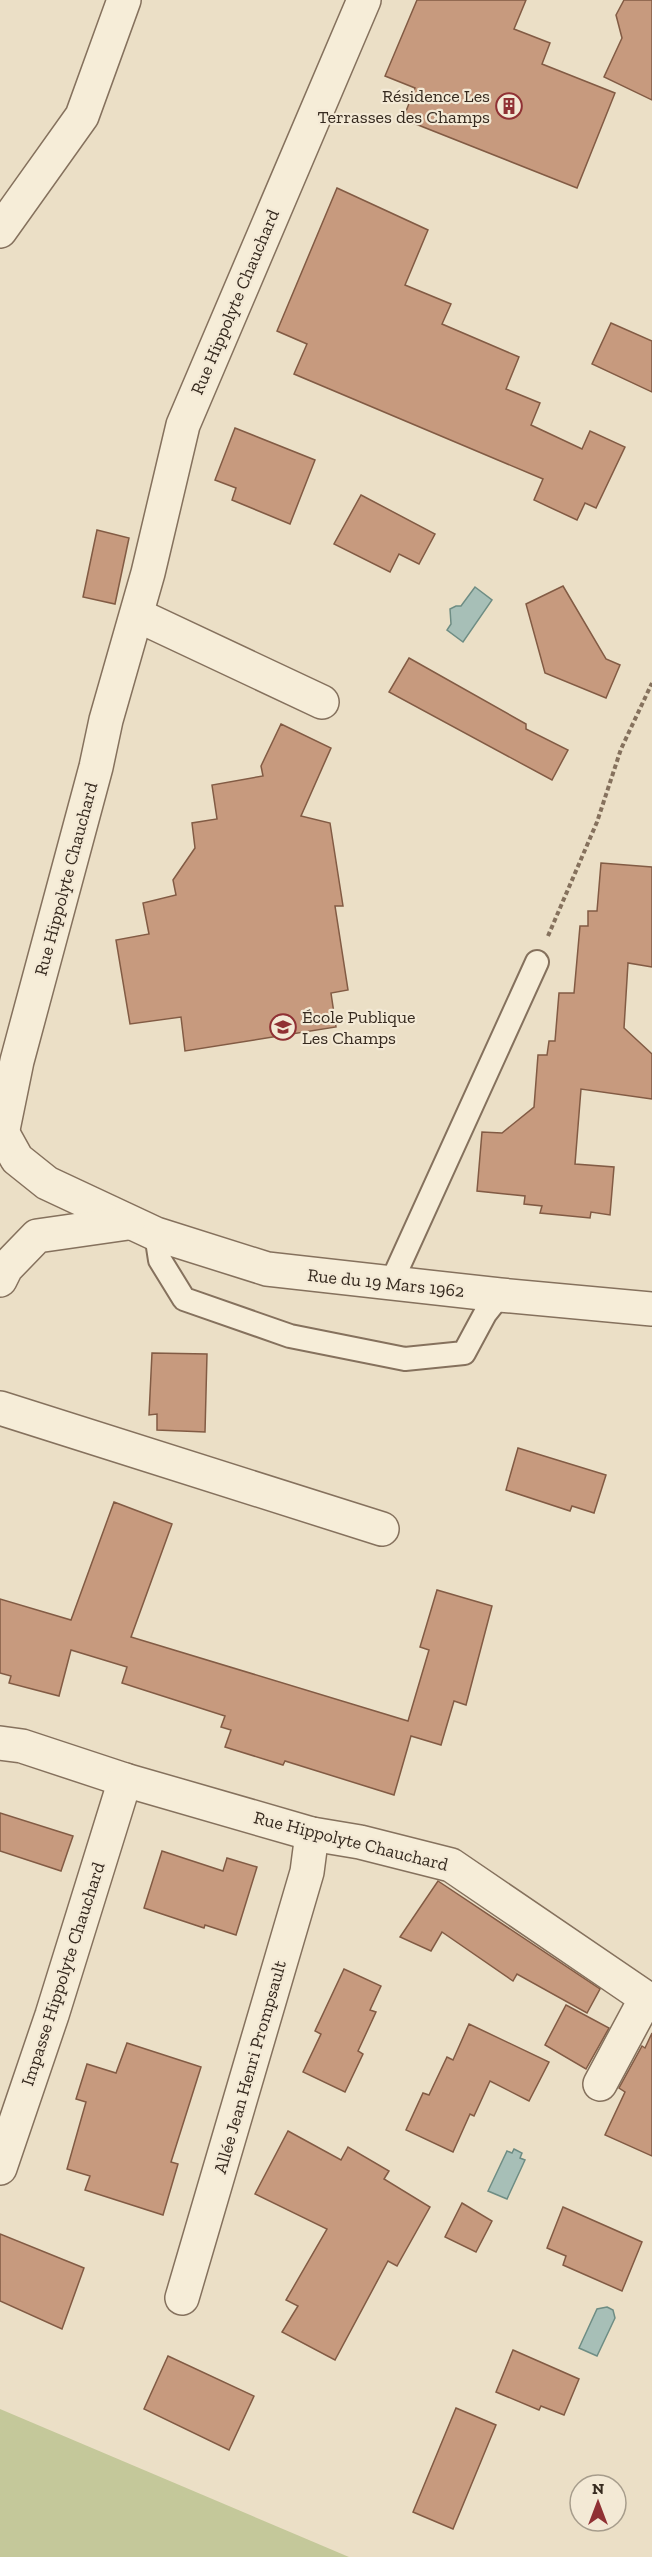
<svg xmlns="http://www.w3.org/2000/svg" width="652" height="2557" viewBox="0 0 652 2557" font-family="'Zilla Slab',serif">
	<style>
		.green { fill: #c4c89a }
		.water { fill: #a7bfb7; stroke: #6e8d84; stroke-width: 1.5 }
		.building { fill: #c79a7e; stroke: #825b44; stroke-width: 1.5 }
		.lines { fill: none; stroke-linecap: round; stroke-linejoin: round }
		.service-casing { stroke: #85715d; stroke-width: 26 }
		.minor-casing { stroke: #85715d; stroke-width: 36 }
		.path { stroke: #85715d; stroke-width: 4; stroke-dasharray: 4.5 3; stroke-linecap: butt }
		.service { stroke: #f6edd8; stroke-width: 22 }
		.minor { stroke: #f6edd8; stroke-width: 33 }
		.labels { text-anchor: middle; stroke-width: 4.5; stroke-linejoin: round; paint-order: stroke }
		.poi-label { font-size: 18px; fill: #362a1f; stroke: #f3e9d5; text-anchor: end }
		.street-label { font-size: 18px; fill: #362a1f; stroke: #f3e9d5 }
	</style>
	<rect width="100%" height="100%" fill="#ebdfc6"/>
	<path class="green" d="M0,2409L349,2557H0Z"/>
	<g class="water">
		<path d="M475,587L492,600L463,642L447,630L451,624L450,609L456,606H461Z"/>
		<path d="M514,2149L522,2153L520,2158L525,2160L507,2199L488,2191L507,2151L512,2153Z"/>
		<path d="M607,2307L613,2310L615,2318L597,2356L579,2348L597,2309Z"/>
	</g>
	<g class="building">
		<path d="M417,0H526L514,29L550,43L542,64L615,93L577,188L403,119L415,88L385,76Z"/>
		<path d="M624,0H652V100L604,77L622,38L616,15Z"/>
		<path d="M337,188L428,230L405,285L451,304L442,324L519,357L506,389L540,403L531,425L582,449L590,431L625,447L596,508L585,503L577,520L534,500L543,479L294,374L307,344L277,331Z"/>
		<path d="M611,323L652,341V392L592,364Z"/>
		<path d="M235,428L315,460L290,524L232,500L236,488L215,480Z"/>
		<path d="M361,495L435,534L419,564L399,554L390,572L334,544Z"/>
		<path d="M97,530L129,538L115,604L83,597Z"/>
		<path d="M563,586L606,659L620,665L606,698L545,673L526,604Z"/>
		<path d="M409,658L526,724V729L568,750L552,780L389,692Z"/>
		<path d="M281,724L331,748L301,816L330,823L343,906H335L348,990L331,993L336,1027L185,1051L181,1017L130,1024L116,940L149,934L143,903L176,895L173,880L195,848L192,823L217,819L212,785L263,776L261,766Z"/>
		<path d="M601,863L652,867V967L628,963L624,1028L652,1054V1099L581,1089L575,1164L614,1167L610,1215L591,1212L590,1218L540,1213L542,1206L524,1204L525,1196L477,1191L482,1132L502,1133L534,1107L538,1055H547L549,1041H555L559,993H574L580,926H588V911H597Z"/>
		<path d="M152,1353L207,1354L205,1432L157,1430V1414L149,1415Z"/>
		<path d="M518,1448L606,1475L594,1513L572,1506L570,1511L506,1490Z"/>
		<path d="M114,1502L172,1524L131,1637L408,1721L429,1650L420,1647L437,1590L492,1606L466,1705L454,1701L441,1745L411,1736L394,1795L285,1761L283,1765L225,1747L231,1730L221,1727L225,1716L122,1683L127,1667L71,1650L59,1696L9,1683L11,1676L0,1673V1599L71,1620Z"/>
		<path d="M0,1813L73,1836L61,1871L0,1851Z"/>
		<path d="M162,1851L223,1871L227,1858L257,1867L236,1935L205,1925L204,1928L144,1908Z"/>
		<path d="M438,1881L600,1989L587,2013L517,1974L513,1981L442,1932L431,1951L400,1937Z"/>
		<path d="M344,1969L381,1986L370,2010L376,2012L358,2051L363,2054L345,2092L303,2072L321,2034L315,2031Z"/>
		<path d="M566,2005L609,2028L586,2069L545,2045Z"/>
		<path d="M469,2024L549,2062L529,2101L490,2081L474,2116L470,2114L453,2152L406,2130L423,2093L429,2095L447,2057L453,2060Z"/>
		<path d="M652,2033V2156L605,2135L625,2092L619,2088L642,2046L645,2048Z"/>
		<path d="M127,2043L201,2067L171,2162L178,2164L163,2215L85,2190L90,2176L67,2169L86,2102L76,2099L87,2064L116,2073Z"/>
		<path d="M288,2131L341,2160L348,2147L389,2171L384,2179L430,2207L397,2266L388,2261L335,2360L282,2332L298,2306L286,2300L327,2229L255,2194Z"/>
		<path d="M462,2203L492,2221L476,2252L445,2237Z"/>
		<path d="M563,2207L642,2242L622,2291L563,2265L566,2256L547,2248Z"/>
		<path d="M0,2234L84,2268L62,2329L0,2301Z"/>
		<path d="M513,2350L579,2379L564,2415L541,2406L539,2410L496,2392Z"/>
		<path d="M168,2356L254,2396L229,2450L144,2409Z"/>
		<path d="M456,2408L496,2425L453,2529L413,2512Z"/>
	</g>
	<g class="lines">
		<g class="service-casing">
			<g id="service">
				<path d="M156,1234L160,1260L184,1299L290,1336L405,1359L464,1353L485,1314L500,1295"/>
				<path d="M391,1283L537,962"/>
			</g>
		</g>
		<g class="minor-casing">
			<g id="minor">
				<path d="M0,231L82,116L124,0"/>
				<path d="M137,615L322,702"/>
				<path d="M2,1132L17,1159L47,1183L156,1234L267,1269L500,1295L652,1309"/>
				<path d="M0,1144L17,1061L96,767L106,720L148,573L183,425L364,0"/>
				<path d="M0,1280L6,1268L37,1236L128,1223"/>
				<path d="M0,1408L382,1529"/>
				<path d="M0,1743L22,1746L125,1780L312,1834L360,1842L451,1865L646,1998L600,2084"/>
				<path d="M0,2168L52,2015L125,1780"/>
				<path d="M182,2298L307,1872L312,1834"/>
			</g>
		</g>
		<path class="path" d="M548,936L597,822L621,749L652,683"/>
		<use href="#service" class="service"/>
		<use href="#minor" class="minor"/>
	</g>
	<defs>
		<g id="building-ring" transform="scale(1.35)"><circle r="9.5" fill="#f3e9d5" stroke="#903134" stroke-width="1.5"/><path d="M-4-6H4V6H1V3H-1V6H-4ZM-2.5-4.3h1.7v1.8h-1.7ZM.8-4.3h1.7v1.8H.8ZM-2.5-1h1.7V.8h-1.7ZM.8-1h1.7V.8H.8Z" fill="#903134"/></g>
		<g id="school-ring" transform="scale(1.35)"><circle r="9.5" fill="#f3e9d5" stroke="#903134" stroke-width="1.5"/><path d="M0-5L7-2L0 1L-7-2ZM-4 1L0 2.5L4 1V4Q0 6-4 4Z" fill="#903134"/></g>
	</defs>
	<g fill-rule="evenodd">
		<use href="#building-ring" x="509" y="106"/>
		<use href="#school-ring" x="283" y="1027"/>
	</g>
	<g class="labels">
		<g class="poi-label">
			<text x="490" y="102">Résidence Les<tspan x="490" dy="21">Terrasses des Champs</tspan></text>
			<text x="302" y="1023" text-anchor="start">École Publique<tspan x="302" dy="21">Les Champs</tspan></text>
		</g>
		<g class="street-label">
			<text transform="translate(235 302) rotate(-67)" y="6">Rue Hippolyte Chauchard</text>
			<text transform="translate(66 879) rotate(-75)" y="6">Rue Hippolyte Chauchard</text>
			<text transform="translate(386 1283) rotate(6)" y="6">Rue du 19 Mars 1962</text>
			<text transform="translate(351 1841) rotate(14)" y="6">Rue Hippolyte Chauchard</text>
			<text transform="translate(63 1974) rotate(-72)" y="6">Impasse Hippolyte Chauchard</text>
			<text transform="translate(250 2067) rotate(-74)" y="6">Allée Jean Henri Prompsault</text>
		</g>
	</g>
	<g transform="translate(598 2503)"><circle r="28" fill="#f3e9d5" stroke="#a79d8c" stroke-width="1.5"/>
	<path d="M0-4.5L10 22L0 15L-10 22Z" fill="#903134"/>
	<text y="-9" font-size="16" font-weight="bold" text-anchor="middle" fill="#362a1f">N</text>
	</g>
</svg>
